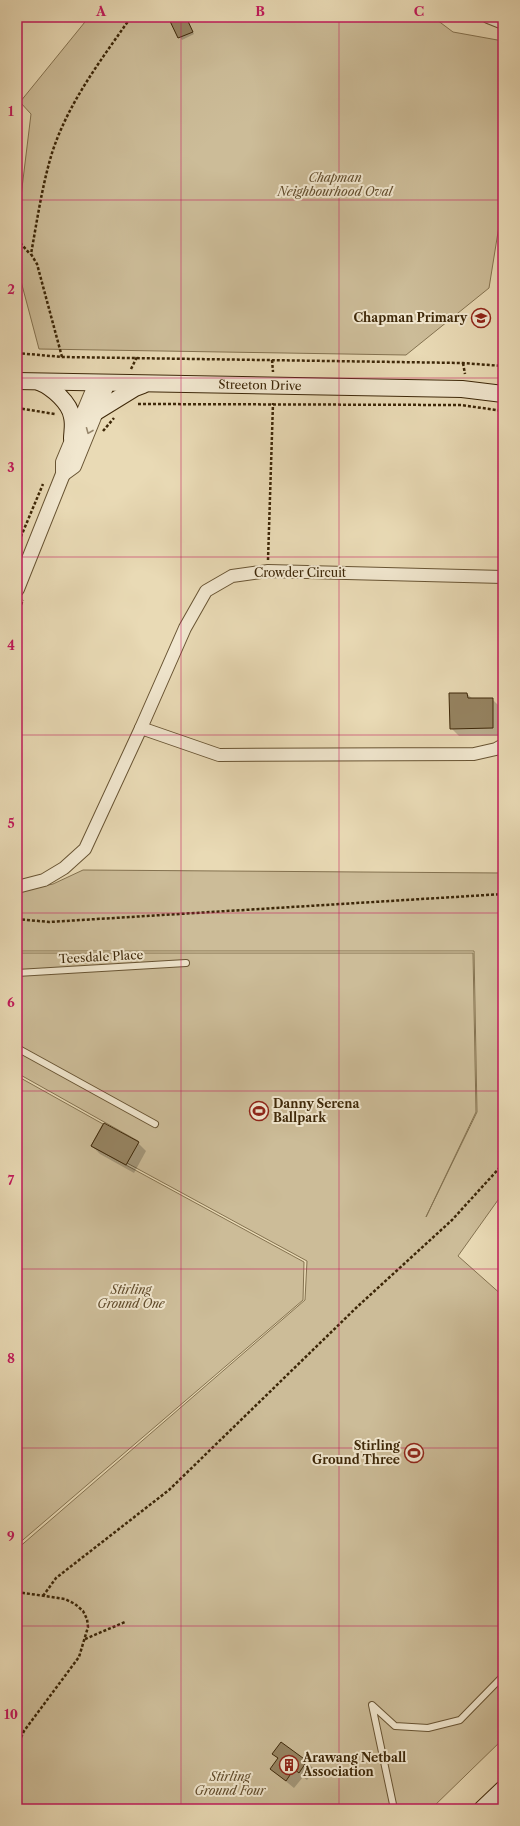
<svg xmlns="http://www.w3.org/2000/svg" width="520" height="1826" viewBox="0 0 520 1826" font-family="'Libre Caslon Text',serif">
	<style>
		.green { fill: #ccbc98; stroke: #847250 }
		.shadow { fill: #0003 }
		.building { fill: #968462; stroke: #3d2708 }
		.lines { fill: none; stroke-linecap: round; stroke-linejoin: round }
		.service-casing { stroke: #685433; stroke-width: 8 }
		.minor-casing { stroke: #685433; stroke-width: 14 }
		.tertiary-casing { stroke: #685433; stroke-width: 16 }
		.secondary-casing { stroke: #3d2708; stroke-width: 18 }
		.path { stroke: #3d2708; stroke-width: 2.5; stroke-dasharray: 3 2; stroke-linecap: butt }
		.service { stroke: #f1e7cf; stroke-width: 6 }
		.minor { stroke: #f1e7cf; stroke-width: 12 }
		.tertiary { stroke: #f1e7cf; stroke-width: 14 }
		.secondary { stroke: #f1e7cf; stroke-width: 16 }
		.oneway { stroke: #97876c }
		.grid { fill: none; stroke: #c2185b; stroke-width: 1; stroke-opacity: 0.55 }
		.labels { text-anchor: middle; stroke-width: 4; stroke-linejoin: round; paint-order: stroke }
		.park-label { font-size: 12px; font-style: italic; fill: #614c2c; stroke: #f1e7cf }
		.poi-label { font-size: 12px; font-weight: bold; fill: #3d2708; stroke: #f1e7cf; text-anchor: end }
		.street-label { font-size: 12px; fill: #3d2708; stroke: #f1e7cf }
		.neatline { fill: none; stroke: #c2185b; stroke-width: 1.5 }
		.grid-label { font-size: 13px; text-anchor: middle; font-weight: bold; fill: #c2185b }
	</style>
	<rect width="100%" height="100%" fill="#e9dab5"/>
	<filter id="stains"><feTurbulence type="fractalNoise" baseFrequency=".005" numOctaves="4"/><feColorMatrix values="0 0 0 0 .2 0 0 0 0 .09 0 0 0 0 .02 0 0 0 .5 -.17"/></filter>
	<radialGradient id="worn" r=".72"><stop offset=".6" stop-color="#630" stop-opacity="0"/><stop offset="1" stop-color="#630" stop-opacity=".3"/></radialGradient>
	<g class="green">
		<path d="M89,17H433L453,32L503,41V201L489,288L406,355L39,349L18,270L17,253V229L31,114L20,102Z"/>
		<path d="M83,870L503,873V1193L458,1256L503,1296V1739L431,1809H17V1549L305,1300L307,1261L127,1163L138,1141L17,1073V953H473L476,1112L426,1217L477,1112L474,951H17V892L53,884Z"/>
		<path d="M17,1076L103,1124L91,1146L304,1262L303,1300L17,1545Z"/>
	</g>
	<g class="shadow">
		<path d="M169,17H186L194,34L182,40Z"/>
		<path d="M467,694L473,699H492L500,707L501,736H459L451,728Z"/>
		<path d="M138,1143L146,1151L134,1173L100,1154L92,1146Z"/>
		<path d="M274,1754L307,1762L315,1770L307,1780L303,1777L294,1788L271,1769L278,1759Z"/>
	</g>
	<g class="building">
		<path d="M168,17H186L193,32L178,38Z"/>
		<path d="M449,693H467L468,698H493V728L450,729Z"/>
		<path d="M104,1123L139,1142L126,1165L91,1146Z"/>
		<path d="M281,1742L307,1761L299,1773L294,1769L286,1781L270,1769L278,1758L272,1754Z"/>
	</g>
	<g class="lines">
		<g class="service-casing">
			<g id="service">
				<path d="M17,973L186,963"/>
				<path d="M17,1048L155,1124"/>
				<path d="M394,1809L372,1705L395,1726L428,1728L460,1720L503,1676"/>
			</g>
		</g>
		<g class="minor-casing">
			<g id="minor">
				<path d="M488,17L503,23"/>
				<path d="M503,577L268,571L232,576L206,591L185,628L141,728L219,755L474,754L496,749L503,745"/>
				<path d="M17,887L44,880L64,868L85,849L141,728"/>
			</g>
		</g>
		<g class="tertiary-casing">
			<g id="tertiary">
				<path d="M63,474L74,466L107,385L110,383"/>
				<path d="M17,589L63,474V462L96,383"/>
			</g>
		</g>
		<g class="secondary-casing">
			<g id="secondary">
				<path id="s1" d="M17,381L462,389L503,394"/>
				<path d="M39,382C52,387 70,403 72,417C74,425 72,432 72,439"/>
				<path d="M96,412L135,388L143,385"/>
				<path d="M482,1809L503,1789"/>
			</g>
		</g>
		<g class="path">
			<path d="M469,17L477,20"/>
			<path d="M17,239L30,254"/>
			<path d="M17,353L62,357L463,363L503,366"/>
			<path d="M62,357L37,264L31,254C37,221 42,186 52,153C68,103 101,60 131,17"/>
			<path d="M272,360L273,372"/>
			<path d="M463,363L465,374"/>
			<path d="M131,369L137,357"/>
			<path d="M138,404L461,405L503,411"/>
			<path d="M17,408L55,414"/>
			<path d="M103,431L114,418"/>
			<path d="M17,546L43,484"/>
			<path d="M268,560L273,403"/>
			<path d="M17,614L23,600"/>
			<path d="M17,919L49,922L503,894"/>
			<path d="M17,1592L65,1599L75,1604L83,1611L87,1619L88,1627L79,1657L24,1731L17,1746"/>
			<path d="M43,1596L56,1578L169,1490L357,1307L452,1220L503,1164"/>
			<path d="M85,1639L125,1622"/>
		</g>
		<use href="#service" class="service"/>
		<use href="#minor" class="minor"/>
		<use href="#tertiary" class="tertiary"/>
		<use href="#secondary" class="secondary"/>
	</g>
	<defs><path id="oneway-chevron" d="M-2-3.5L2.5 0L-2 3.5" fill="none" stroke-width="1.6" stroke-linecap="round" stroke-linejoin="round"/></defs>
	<use class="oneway" href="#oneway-chevron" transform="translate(89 431) rotate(112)"/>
	<path class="grid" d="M181,17V1809M339,17V1809M17,200H503M17,378H503M17,557H503M17,735H503M17,913H503M17,1091H503M17,1269H503M17,1448H503M17,1626H503"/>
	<defs>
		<g id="school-ring" transform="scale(1)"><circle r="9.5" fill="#f1e7cf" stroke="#8f2418" stroke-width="1.5"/><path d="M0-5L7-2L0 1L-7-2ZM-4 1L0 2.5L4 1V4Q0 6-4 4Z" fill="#8f2418"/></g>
		<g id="stadium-ring" transform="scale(1)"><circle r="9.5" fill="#f1e7cf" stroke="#8f2418" stroke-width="1.5"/><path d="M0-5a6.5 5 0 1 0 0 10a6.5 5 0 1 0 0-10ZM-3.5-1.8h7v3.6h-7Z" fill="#8f2418"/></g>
		<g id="building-ring" transform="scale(1)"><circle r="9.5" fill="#f1e7cf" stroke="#8f2418" stroke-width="1.5"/><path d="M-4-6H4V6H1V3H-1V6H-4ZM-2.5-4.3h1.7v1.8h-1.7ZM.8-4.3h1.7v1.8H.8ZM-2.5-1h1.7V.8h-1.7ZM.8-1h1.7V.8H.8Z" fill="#8f2418"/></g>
	</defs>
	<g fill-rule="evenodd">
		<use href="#school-ring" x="481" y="318"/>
		<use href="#stadium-ring" x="259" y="1111"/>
		<use href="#stadium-ring" x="414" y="1453"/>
		<use href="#building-ring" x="289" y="1765"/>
	</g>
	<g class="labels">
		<g class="park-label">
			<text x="335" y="182">Chapman<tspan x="335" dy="14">Neighbourhood Oval</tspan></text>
			<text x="131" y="1294">Stirling<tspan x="131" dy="14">Ground One</tspan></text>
			<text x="230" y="1781">Stirling<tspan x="230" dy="14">Ground Four</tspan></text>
		</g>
		<g class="poi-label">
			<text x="467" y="322">Chapman Primary</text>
			<text x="273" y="1108" text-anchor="start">Danny Serena<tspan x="273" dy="14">Ballpark</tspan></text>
			<text x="400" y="1450">Stirling<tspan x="400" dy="14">Ground Three</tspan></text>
			<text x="303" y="1762" text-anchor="start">Arawang Netball<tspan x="303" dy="14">Association</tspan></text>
		</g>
		<g class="street-label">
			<text dy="4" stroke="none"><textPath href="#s1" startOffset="243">Streeton Drive</textPath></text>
			<text x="300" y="577">Crowder Circuit</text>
			<text transform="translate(101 957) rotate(-3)" y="4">Teesdale Place</text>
		</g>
	</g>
	<rect width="520" height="1826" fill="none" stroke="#e9dab5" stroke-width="44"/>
	<rect x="22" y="22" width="476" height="1782" class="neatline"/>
	<g class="grid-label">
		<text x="101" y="16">A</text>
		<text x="260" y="16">B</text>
		<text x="419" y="16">C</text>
		<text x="11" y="116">1</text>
		<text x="11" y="294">2</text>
		<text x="11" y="472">3</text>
		<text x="11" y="650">4</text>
		<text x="11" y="828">5</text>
		<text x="11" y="1007">6</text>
		<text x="11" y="1185">7</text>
		<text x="11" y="1363">8</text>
		<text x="11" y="1541">9</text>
		<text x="11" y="1719">10</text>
	</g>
	<rect width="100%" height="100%" filter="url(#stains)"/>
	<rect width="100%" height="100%" fill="url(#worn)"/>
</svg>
